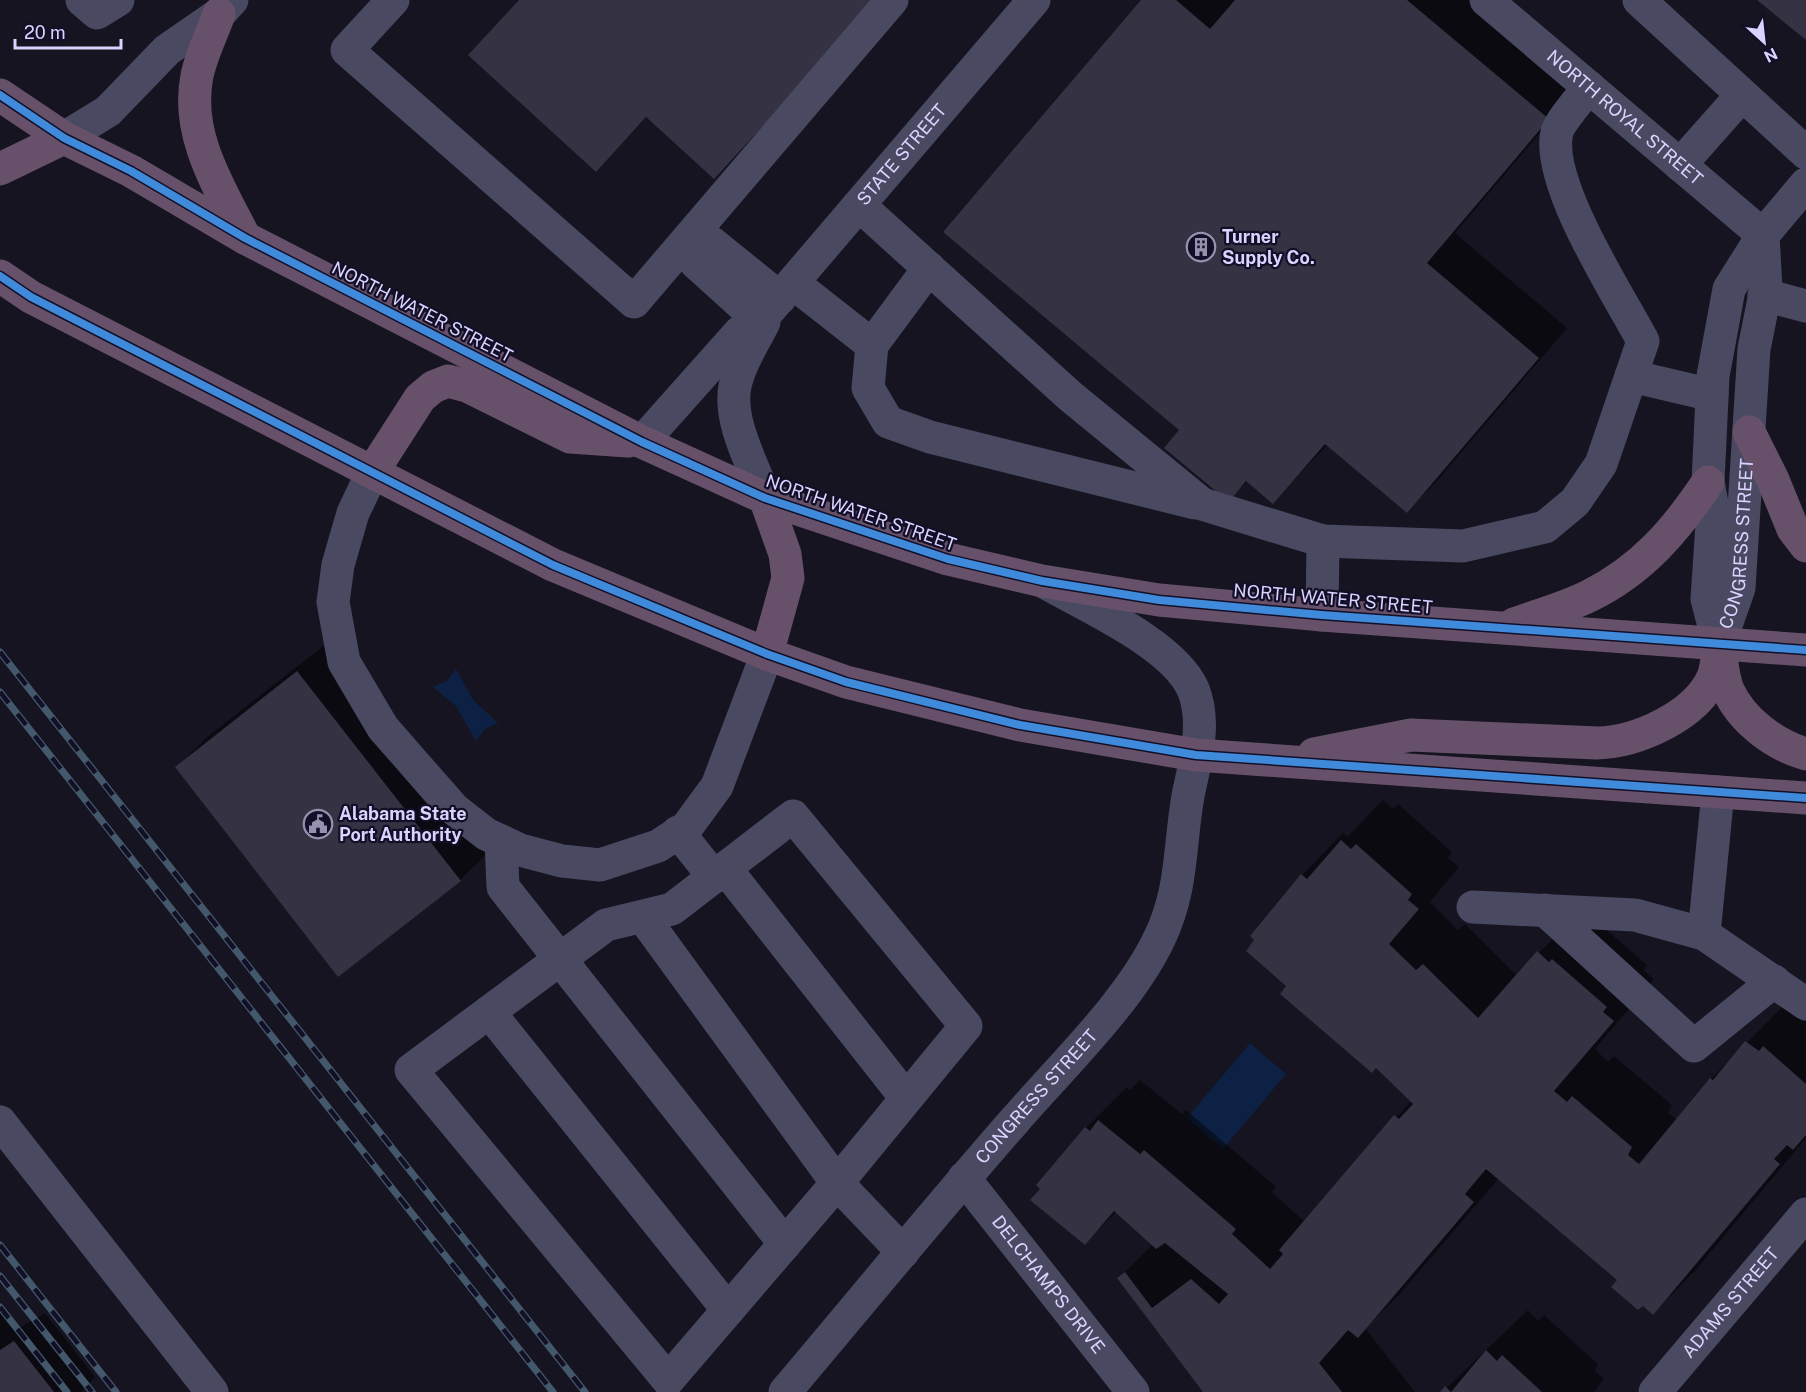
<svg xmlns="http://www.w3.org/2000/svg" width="1806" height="1392" viewBox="0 0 1806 1392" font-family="'Public Sans',sans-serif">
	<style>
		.water { fill: #0d2144 }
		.shadow { fill: #0007 }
		.building { fill: #343243 }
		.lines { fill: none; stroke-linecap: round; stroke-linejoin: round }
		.minor { stroke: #4a4962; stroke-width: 33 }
		.highway { stroke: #67516a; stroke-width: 33 }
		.rail-casing { stroke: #43596b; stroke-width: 7 }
		.rail { stroke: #130f26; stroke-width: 4.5; stroke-dasharray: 14; stroke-linecap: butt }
		.cycleway-casing { stroke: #130f26; stroke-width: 11 }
		.cycleway { stroke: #408adc; stroke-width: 8 }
		.labels { text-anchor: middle; stroke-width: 4.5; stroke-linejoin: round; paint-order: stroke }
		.street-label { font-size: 18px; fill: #d9d4ff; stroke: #130f26 }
		.poi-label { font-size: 18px; font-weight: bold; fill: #d9d4ff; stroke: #130f26; text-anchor: start }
	</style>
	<rect width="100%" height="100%" fill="#161421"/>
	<g class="water">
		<path d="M456,669L473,700L498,723L485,729L476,741L456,706L433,687L447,681Z"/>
		<path d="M1250,1043L1286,1074L1223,1149L1187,1118Z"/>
	</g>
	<g class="shadow">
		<path d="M521,0H879L714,177L648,116L596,170Z"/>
		<path d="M1143,0H1472L1577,89L1455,233L1567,328L1437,481L1407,511L1328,444L1273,502L1248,481L1229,500L1181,430Z"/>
		<path d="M327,643L490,851L460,880L177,767L206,738Z"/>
		<path d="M1383,800L1393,809L1398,804L1452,852L1448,858L1459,867L1430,902L1458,930L1465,924L1517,976L1579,911L1594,919L1647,965L1643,970L1654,979L1595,1049L1608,1062L1614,1056L1672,1105L1668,1113L1677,1120L1711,1079L1788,1001L1806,1007V1138L1694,1272L1653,1313L1619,1280L1499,1178L1399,1295L1365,1328L1415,1392H1205L1119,1278L1153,1244L1117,1211L1085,1243L1086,1128L1127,1087L1130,1090L1140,1080L1182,1114L1186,1110L1276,1187L1272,1192L1305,1222L1412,1100L1288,985L1252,936L1302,875L1343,833L1347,837Z"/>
		<path d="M1528,1310L1538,1321L1544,1315L1598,1364L1595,1371L1604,1379L1594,1392H1442Z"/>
		<path d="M0,1313L14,1331L45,1313L95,1377L81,1392H0Z"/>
	</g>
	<g class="building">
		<path d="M519,0H879L714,179L646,117L596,172L468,55Z"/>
		<path d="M1141,0H1176L1210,29L1235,0H1407L1549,119L1427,263L1539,358L1407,513L1325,444L1273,504L1246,481L1229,502L1164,448L1179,430L943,232Z"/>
		<path d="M1757,0H1806V40Z"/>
		<path d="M297,671L461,881L338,977L175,767Z"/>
		<path d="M1341,840L1351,849L1356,844L1412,894L1408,900L1419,909L1389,944L1416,970L1423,964L1478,1018L1537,951L1549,962L1552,959L1607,1007L1603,1012L1614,1021L1554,1091L1567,1102L1572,1096L1632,1147L1628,1155L1639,1164L1710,1078L1713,1080L1745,1041L1759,1051L1763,1046L1806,1084V1135L1793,1150L1787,1145L1774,1159L1780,1164L1653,1315L1643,1306L1638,1310L1611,1287L1617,1280L1486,1169L1465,1194L1474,1202L1358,1338L1348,1330L1319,1363L1342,1392H1203L1117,1278L1125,1272L1152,1308L1191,1279L1219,1304L1228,1294L1165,1243L1156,1249L1114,1211L1085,1245L1030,1200L1040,1189L1036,1185L1085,1127L1090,1131L1098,1120L1140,1154L1144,1150L1236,1229L1232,1234L1270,1269L1283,1254L1279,1250L1394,1115L1399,1119L1413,1104L1376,1068L1372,1073L1280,994L1286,986L1246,951L1254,940L1250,936L1301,874L1307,879Z"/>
		<path d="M14,1341L54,1392H0V1350Z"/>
		<path d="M1486,1350L1497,1361L1502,1355L1542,1392H1440L1445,1386L1451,1392Z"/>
	</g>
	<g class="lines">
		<g class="minor">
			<path d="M82,0L97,13L118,0"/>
			<path d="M393,0L347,50L634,302L892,0"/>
			<path id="s1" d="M1486,0L1763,235"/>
			<path d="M1639,0L1806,153"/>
			<path d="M64,138L108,111L167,50L219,14L232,0"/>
			<path d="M1680,165L1742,95"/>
			<path d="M859,205L1070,396L1202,504L1323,541L1463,546L1545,527L1575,502L1601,464L1643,341C1618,294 1545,182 1557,132C1560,121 1581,98 1589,87"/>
			<path d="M929,268L872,345L868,388L888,422L930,437L1195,503"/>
			<path d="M793,283L872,345"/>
			<path d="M1764,295L1806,306"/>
			<path d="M758,319L696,263L697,247L712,243L780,298"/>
			<path d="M764,322C754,342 740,363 735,386C728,422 753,464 765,498"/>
			<path d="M1631,376L1712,395"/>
			<path id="s2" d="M642,442L740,332L770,309L1034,0"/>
			<path d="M373,471L353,513L338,565L333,602L344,662L383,728L454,809L486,834L520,850L562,861L600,865L658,846L687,827L717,786L767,654"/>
			<path d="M1322,615L1323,541"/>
			<path d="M1719,645L1707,599L1713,509L1708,482L1713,376L1729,289L1763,235L1806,184"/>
			<path id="s3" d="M1719,645L1739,588L1754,349L1766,289L1763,235"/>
			<path d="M678,832L714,877"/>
			<path d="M501,841L503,887L785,1244"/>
			<path d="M725,868L906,1098"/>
			<path d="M1473,907L1635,915L1704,934L1806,1004"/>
			<path d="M1545,910L1694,1046L1774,981"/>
			<path d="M643,917L837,1183L668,1380L411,1070L606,925L672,909L793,816L966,1026L837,1183L903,1252"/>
			<path d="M1704,934L1718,792"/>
			<path d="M489,1012L728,1310"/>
			<path d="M0,1122L212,1392"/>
			<path id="s4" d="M964,1178L1133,1392"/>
			<path id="s5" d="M785,1392C862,1301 937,1209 1016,1119C1062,1066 1131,1000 1160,937C1183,888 1179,847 1188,796C1195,761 1207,723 1193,689C1173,644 1086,606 1044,582"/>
			<path id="s6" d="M1655,1392L1806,1214"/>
		</g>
		<g class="highway">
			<path d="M219,14C212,34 201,55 197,76C185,134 219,187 245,238"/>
			<path d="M0,95L64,138L131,171L245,238L642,442L765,498L948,559L1042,581L1159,600L1322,615L1806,650"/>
			<path d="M0,169L64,138"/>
			<path d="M0,276L31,297L553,565L767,654L846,682L1020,725L1196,755L1806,798"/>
			<path d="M1749,432L1773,480L1793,529L1806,546"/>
			<path d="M373,471L420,398L433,387L448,381L467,386L570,437L628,441"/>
			<path d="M765,498L785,554L788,578L767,654"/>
			<path d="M1514,624C1539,615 1565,608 1589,596C1642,570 1676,530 1708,482"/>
			<path d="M1720,649C1722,662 1723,678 1728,690C1742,721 1775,745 1806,754"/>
			<path d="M1314,754L1411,735L1597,743C1637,742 1696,716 1713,677C1717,667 1717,655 1719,645"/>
		</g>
		<g class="rail-casing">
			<g id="rail">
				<path d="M0,652L585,1392"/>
				<path d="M0,692L553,1392"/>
				<path d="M0,1245L116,1392"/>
				<path d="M0,1276L92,1392"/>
				<path d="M0,1307L67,1392"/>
			</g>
		</g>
		<use href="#rail" class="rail"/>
		<g class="cycleway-casing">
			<g id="cycleway">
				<path d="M0,95L64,138L131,171L245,238L642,442L765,498L948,559L1042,581L1159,600L1322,615L1806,650"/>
				<path d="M0,276L31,297L553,565L767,654L846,682L1020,725L1196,755L1806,798"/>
			</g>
		</g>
		<use href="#cycleway" class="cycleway"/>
	</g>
	<defs>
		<g id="building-ring" transform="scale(1.5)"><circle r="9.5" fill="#130f26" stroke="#9591b1" stroke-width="1.5"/><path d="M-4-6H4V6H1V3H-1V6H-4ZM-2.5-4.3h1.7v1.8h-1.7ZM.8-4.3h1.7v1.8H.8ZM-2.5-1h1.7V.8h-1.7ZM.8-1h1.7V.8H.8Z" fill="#9591b1"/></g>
		<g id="civic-ring" transform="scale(1.5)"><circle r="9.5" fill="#130f26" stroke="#9591b1" stroke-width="1.5"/><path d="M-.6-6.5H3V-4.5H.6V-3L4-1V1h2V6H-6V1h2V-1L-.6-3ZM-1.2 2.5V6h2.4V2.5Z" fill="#9591b1"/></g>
	</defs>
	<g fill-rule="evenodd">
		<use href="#building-ring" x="1201" y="247"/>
		<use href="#civic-ring" x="318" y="824"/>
	</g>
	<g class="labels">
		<g class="street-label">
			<text dy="6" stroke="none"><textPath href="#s1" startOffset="182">NORTH ROYAL STREET</textPath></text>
			<text dy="6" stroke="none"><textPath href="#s2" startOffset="388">STATE STREET</textPath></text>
			<text transform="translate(422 312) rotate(27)" y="6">NORTH WATER STREET</text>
			<text transform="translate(861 513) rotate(19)" y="6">NORTH WATER STREET</text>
			<text dy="6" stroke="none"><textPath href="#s3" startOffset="104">CONGRESS STREET</textPath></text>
			<text transform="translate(1333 599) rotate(5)" y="6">NORTH WATER STREET</text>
			<text dy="6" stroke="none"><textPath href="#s5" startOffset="388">CONGRESS STREET</textPath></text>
			<text dy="6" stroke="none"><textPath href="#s4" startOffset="136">DELCHAMPS DRIVE</textPath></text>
			<text dy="6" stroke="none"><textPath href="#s6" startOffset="117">ADAMS STREET</textPath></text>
		</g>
		<g class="poi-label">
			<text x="1222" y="243">Turner<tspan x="1222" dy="21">Supply Co.</tspan></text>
			<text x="339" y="820">Alabama State<tspan x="339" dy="21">Port Authority</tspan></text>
		</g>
	</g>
	<g transform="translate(1764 42) rotate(153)" stroke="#130f26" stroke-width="4.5" paint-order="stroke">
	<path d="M0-4.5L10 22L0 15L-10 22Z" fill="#d9d4ff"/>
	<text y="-9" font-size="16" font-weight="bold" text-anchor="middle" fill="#d9d4ff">N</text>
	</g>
	<path d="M15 39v9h106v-9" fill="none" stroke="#d9d4ff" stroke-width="3"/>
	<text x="24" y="39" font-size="18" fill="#d9d4ff" stroke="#130f26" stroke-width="4.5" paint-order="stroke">20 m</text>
</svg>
